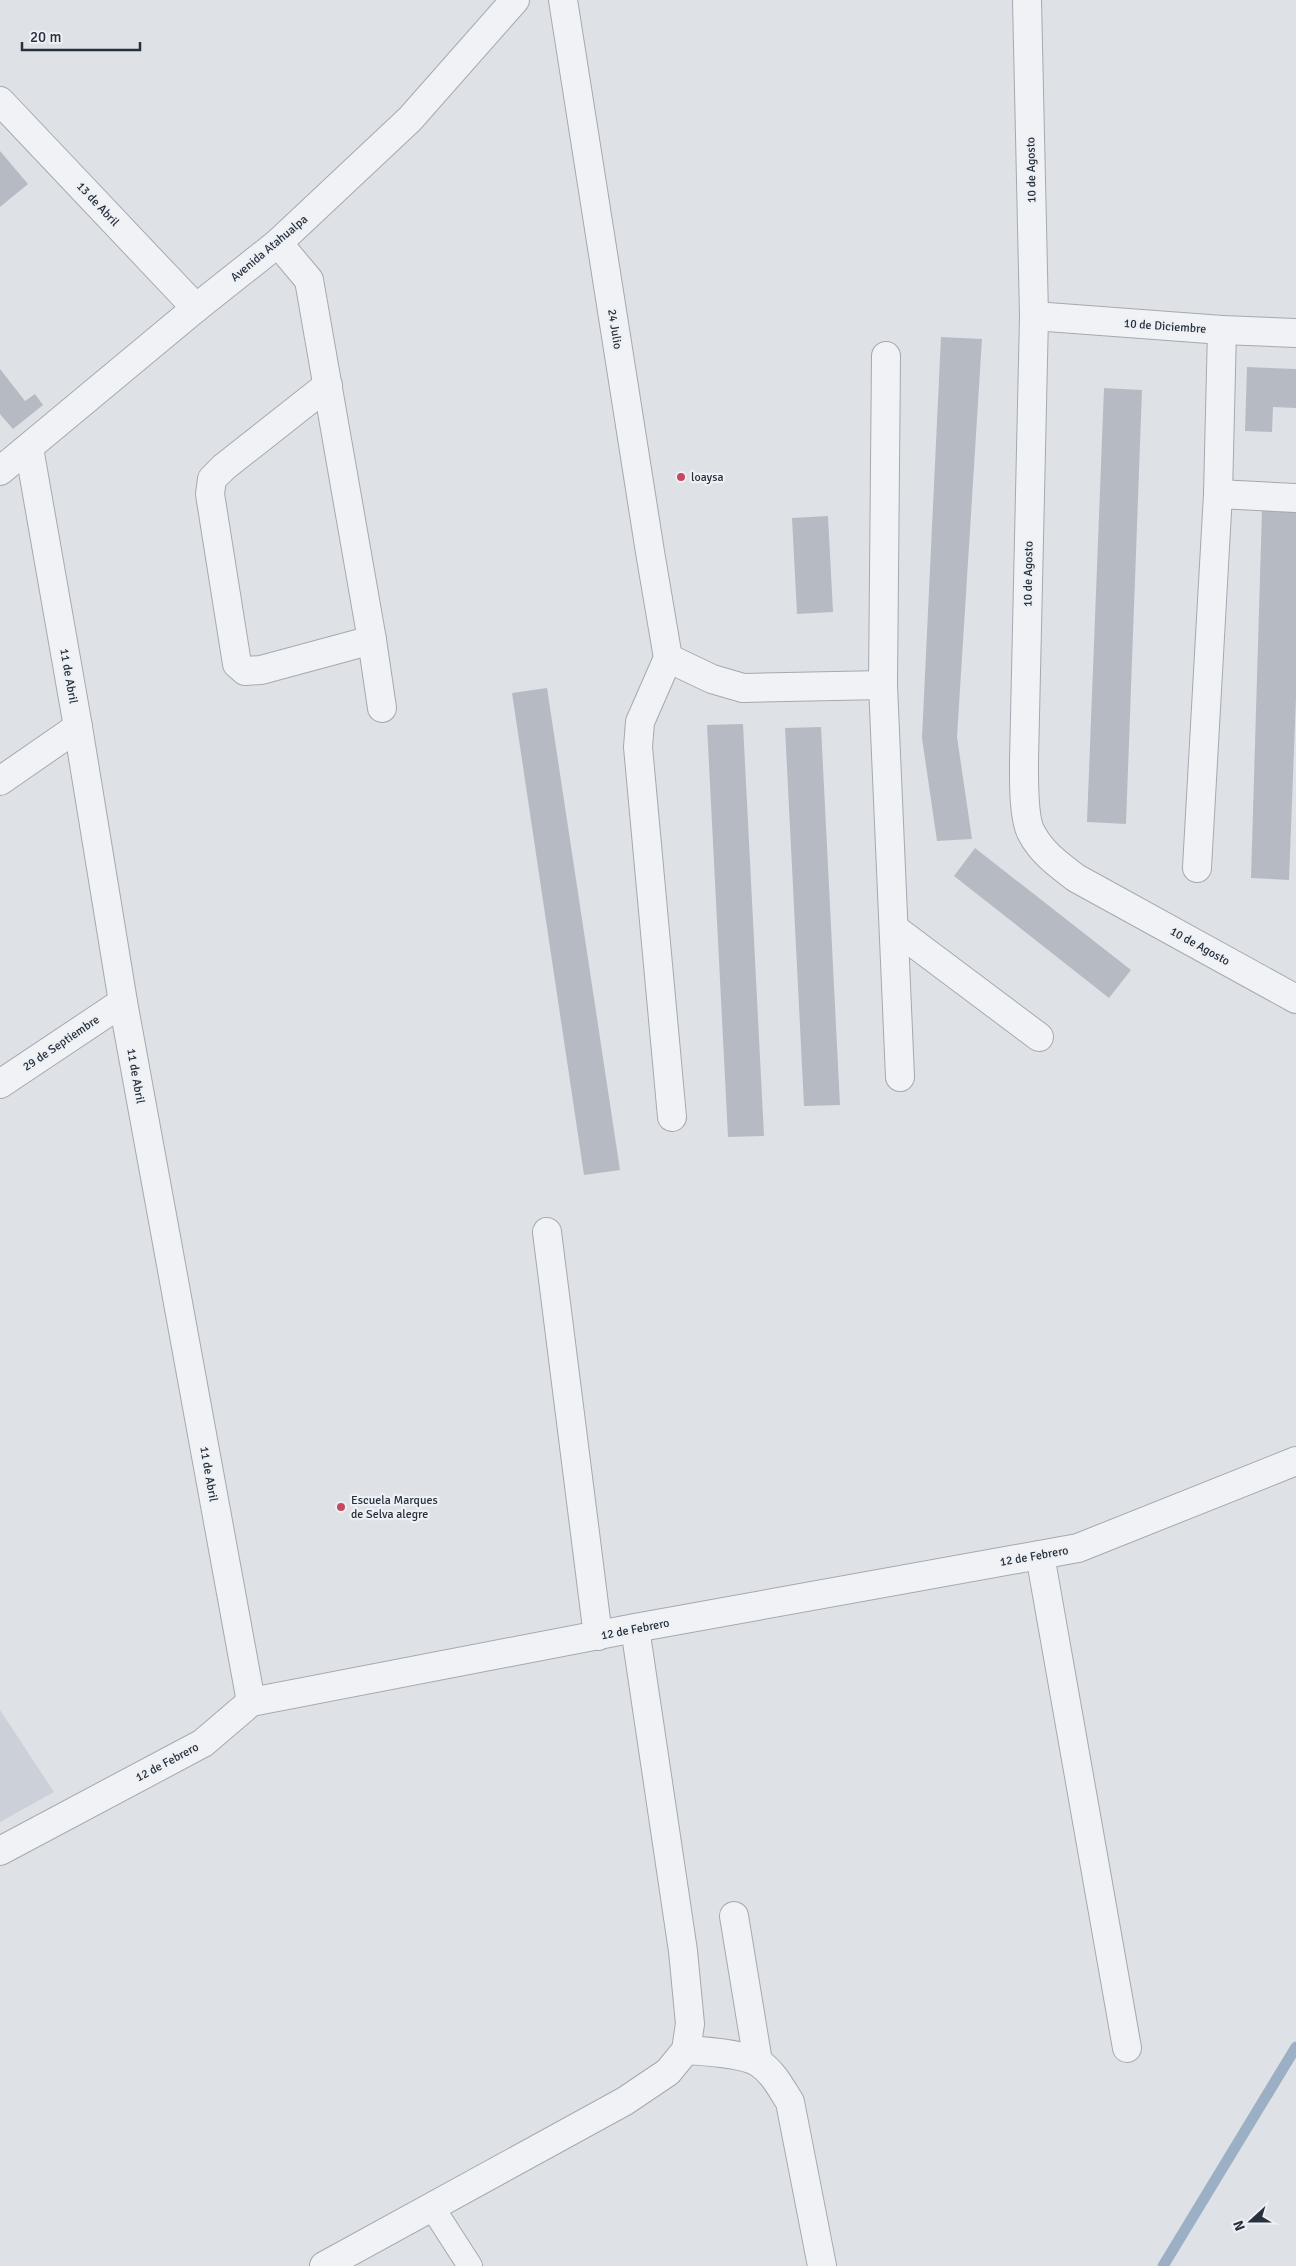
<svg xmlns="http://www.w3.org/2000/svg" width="1296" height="2266" viewBox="0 0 1296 2266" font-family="Signika,sans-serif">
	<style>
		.built { fill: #ccd1d9 }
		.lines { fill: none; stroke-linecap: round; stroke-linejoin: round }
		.stream { stroke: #9bb0c5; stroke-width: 11 }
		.building { fill: #b6bbc3 }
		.lane-casing { stroke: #a4a9b1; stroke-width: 26 }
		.street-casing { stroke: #a4a9b1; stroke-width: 30 }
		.lane { stroke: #f1f2f5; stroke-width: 24 }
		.street { stroke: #f1f2f5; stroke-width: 28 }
		.poi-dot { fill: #c5495f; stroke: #edf1f5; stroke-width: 2 }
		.labels { text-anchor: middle; stroke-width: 4.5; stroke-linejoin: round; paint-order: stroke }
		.street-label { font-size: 12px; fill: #28303d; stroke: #edf1f5 }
		.poi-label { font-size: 12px; fill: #28303d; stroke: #edf1f5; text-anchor: start }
	</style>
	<rect width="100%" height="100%" fill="#dee2e7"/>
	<path class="built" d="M0,1710L54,1792L0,1822Z"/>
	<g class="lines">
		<path class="stream" d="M1163,2266L1296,2047"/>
	</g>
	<g class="building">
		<path d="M0,151L28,184L0,207Z"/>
		<path d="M941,337L982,339L957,737L972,839L937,841L922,738Z"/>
		<path d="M1247,367L1296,369V408L1273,407L1272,432L1245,431Z"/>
		<path d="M0,369L25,401L35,394L43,405L13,429L0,414Z"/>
		<path d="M1104,388L1142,390L1126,824L1087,822Z"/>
		<path d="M1262,510L1296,512V697L1289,880L1251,878Z"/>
		<path d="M828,516L833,612L797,614L792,518Z"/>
		<path d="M547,688L620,1170L584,1175L512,693Z"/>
		<path d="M743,724L764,1136L728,1137L707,725Z"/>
		<path d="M821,727L840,1105L804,1106L785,728Z"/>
		<path d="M975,848L1131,970L1109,998L954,876Z"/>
	</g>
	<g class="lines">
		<g class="lane-casing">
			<path id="lane" d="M432,2207L470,2266"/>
		</g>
		<g class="street-casing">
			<g id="street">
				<path d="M563,0L650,552L668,658"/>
				<path d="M1027,0L1034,316L1024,761C1024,778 1023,820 1032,834C1042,853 1059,865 1076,878L1296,999"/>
				<path d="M0,101L196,308"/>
				<path d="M278,243L309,280L372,640L382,708"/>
				<path d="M1034,316L1222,330L1296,333"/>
				<path d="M886,356L883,685L900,1077"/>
				<path d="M328,385L224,467L212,479L210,494L237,664L245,671L261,670L372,640"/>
				<path d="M29,448L78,727L123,1002L251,1702"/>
				<path d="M0,471L196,308L278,243L410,119L515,0"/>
				<path d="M1218,494L1296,498"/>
				<path d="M668,658L640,722L638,747L672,1117"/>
				<path d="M668,658L712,679L743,688L883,685"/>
				<path d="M0,781L78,727"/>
				<path d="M1197,868L1218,494L1222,330"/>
				<path d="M895,929L1039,1037"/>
				<path d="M0,1084L123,1002"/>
				<path d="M547,1232L598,1636"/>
				<path d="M1040,1555L1127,2048"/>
				<path d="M0,1851L203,1743L251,1702L635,1628L1078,1548L1296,1461"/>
				<path d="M734,1916L758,2062"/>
				<path d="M686,2050C703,2051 746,2054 759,2063C773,2072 781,2088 790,2102L822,2266"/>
				<path d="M324,2266L625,2101L668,2072L686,2050L690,2024L683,1951L635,1628"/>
			</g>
		</g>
		<use href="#lane" class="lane"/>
		<use href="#street" class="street"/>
	</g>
	<g class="poi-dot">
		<circle cx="681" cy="477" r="5"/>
		<circle cx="341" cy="1507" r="5"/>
	</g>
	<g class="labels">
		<g class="street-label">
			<text transform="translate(1031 170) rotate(-91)" y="4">10 de Agosto</text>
			<text transform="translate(98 204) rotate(47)" y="4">13 de Abril</text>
			<text transform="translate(269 248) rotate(-40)" y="4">Avenida Atahualpa</text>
			<text transform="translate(1165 326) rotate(4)" y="4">10 de Diciembre</text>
			<text transform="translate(615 329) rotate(81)" y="4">24 Julio</text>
			<text transform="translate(1028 574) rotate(-89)" y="4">10 de Agosto</text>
			<text transform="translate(69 676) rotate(80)" y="4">11 de Abril</text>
			<text transform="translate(1200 946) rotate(29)" y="4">10 de Agosto</text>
			<text transform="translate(61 1043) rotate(-34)" y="4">29 de Septiembre</text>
			<text transform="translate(136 1076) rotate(80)" y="4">11 de Abril</text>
			<text transform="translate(209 1474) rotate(80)" y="4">11 de Abril</text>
			<text transform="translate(1034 1556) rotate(-10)" y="4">12 de Febrero</text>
			<text transform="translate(635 1629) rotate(-11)" y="4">12 de Febrero</text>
			<text transform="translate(167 1762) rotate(-28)" y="4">12 de Febrero</text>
		</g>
		<g class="poi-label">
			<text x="691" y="481">loaysa</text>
			<text x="351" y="1504">Escuela Marques<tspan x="351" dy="14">de Selva alegre</tspan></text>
		</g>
	</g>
	<g transform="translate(1251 2221) rotate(249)" stroke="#edf1f5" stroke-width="4" paint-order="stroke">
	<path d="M0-4L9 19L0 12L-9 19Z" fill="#28303d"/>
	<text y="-8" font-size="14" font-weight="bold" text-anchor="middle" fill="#28303d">N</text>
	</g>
	<path d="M22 42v8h118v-8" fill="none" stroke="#28303d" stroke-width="2.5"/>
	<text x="30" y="42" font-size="15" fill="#28303d" stroke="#edf1f5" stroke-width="4" paint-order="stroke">20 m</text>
</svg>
